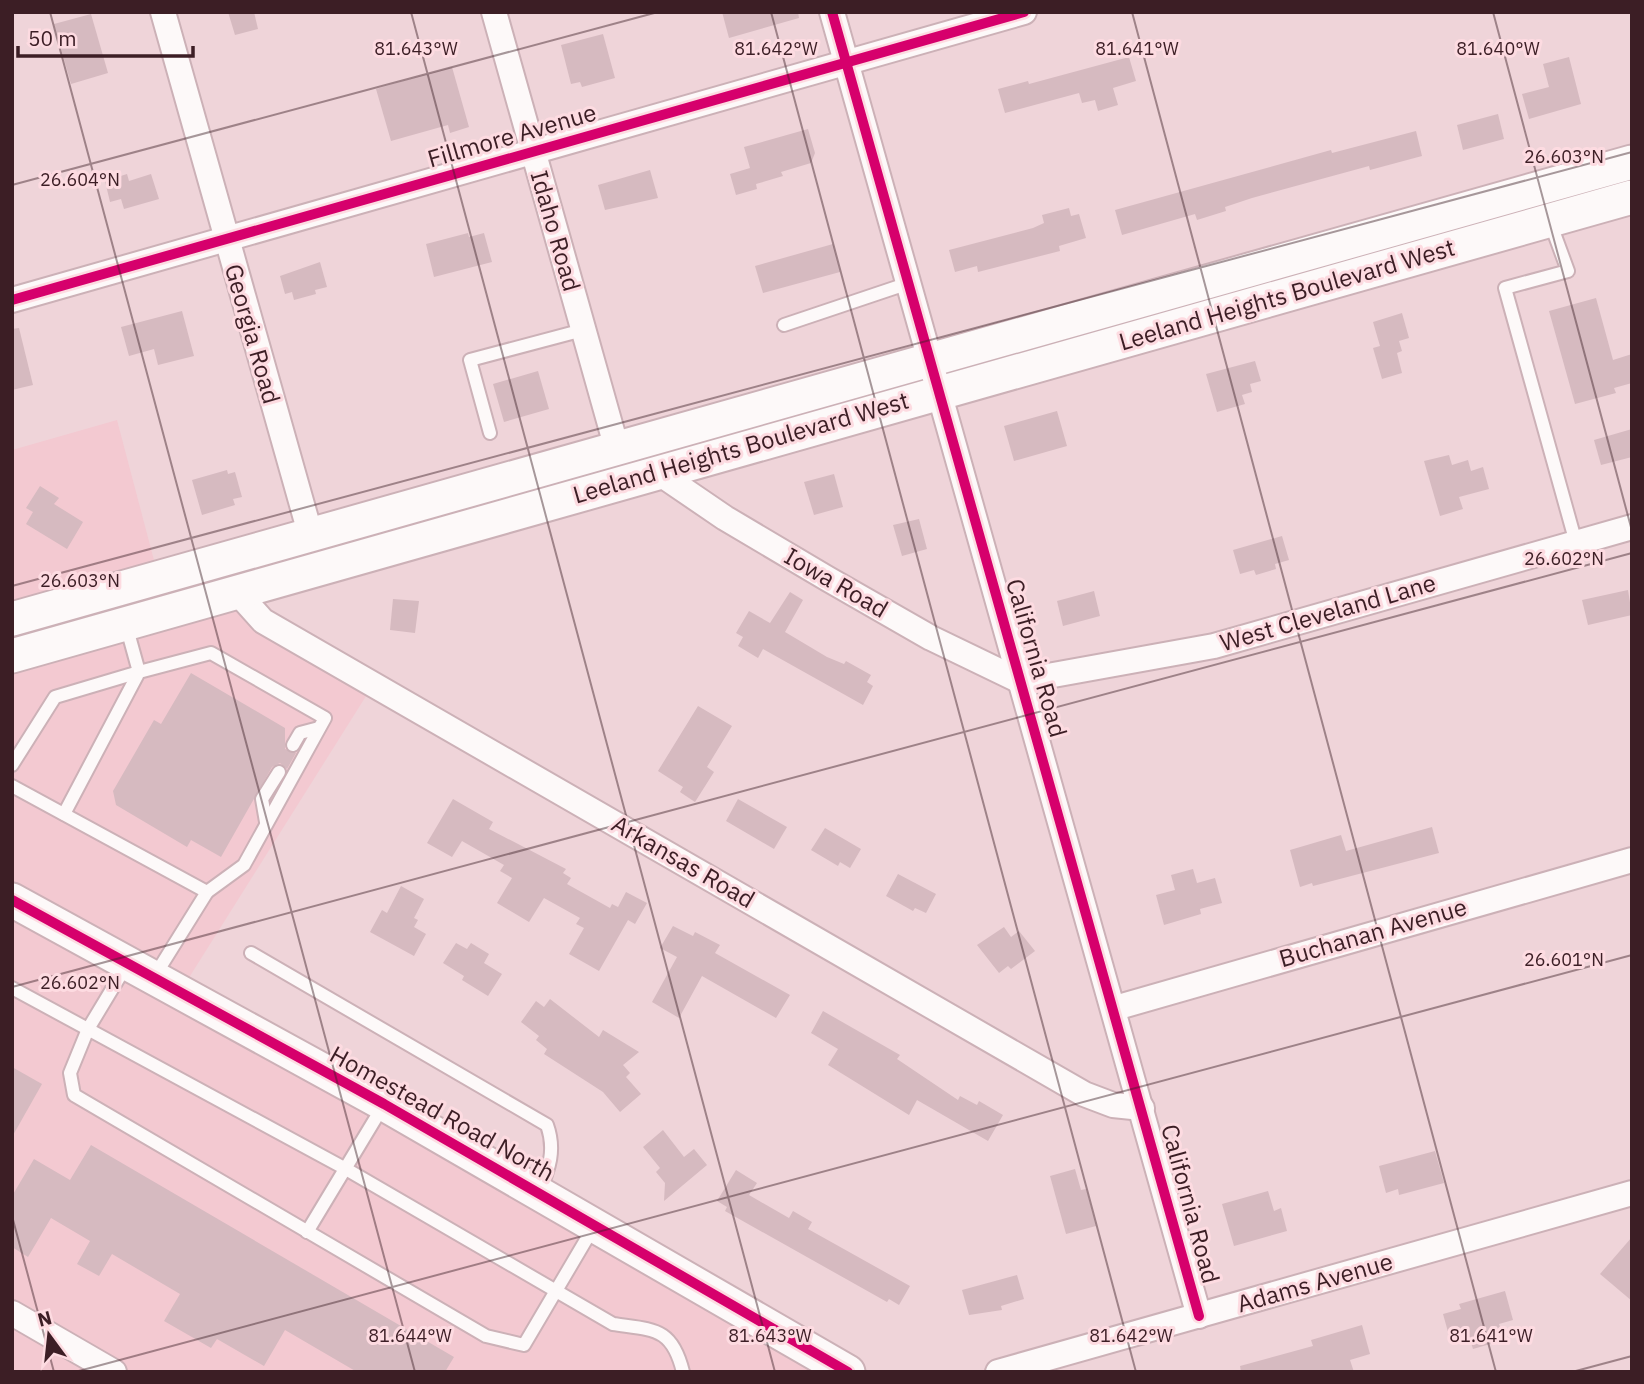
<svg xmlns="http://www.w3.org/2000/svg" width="1644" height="1384" viewBox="0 0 1644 1384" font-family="'IBM Plex Sans',sans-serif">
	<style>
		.built { fill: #f3c9d1 }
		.building { fill: #d6bac0 }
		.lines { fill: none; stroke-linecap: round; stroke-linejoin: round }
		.lane-casing { stroke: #ccb1b7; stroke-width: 16 }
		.street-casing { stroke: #ccb1b7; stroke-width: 28 }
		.secondary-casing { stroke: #ccb1b7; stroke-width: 37 }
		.lane { stroke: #fdf9f9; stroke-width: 12 }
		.street { stroke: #fdf9f9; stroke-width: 24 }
		.secondary { stroke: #fdf9f9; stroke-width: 33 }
		.cycleway-casing { stroke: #fddbe1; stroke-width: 15 }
		.cycleway { stroke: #d6006c; stroke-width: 10 }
		.ticks { fill: none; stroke: #3c1e25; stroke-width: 2; stroke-opacity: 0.45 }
		.labels { text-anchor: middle; stroke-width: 6; stroke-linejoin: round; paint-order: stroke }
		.street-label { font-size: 24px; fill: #3c1e25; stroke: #fddbe1 }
		.ticks-label { font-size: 18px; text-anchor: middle; fill: #3c1e25; stroke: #fddbe1; stroke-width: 6; stroke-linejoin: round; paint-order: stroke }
	</style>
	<rect width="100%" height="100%" fill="#efd4d9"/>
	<g class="built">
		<path d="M117,420L155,564L12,605V450Z"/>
		<path d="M237,592L373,685L180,992L848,1372H114L12,1313V656Z"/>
		<path d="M12,1326L92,1372H12Z"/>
	</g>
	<g class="building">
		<path d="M228,12H254L258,29L235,35Z"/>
		<path d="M722,12H798L799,18L729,38Z"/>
		<path d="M91,14L108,73L71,84L54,24Z"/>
		<path d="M603,34L615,78L582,87L580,82L571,84L561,45Z"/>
		<path d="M1129,57L1136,81L1113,88L1118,105L1098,111L1095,100L1082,103L1079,93L1005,113L998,89L1028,81L1029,84Z"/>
		<path d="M1569,57L1581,104L1529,119L1522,94L1549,87L1543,64Z"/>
		<path d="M452,67L469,127L450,133L448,125L391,141L376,89Z"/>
		<path d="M1498,114L1504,139L1463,150L1457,125Z"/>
		<path d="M808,129L815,153L811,163L781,172L783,176L756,184L757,189L736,195L730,174L750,168L744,147Z"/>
		<path d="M1416,131L1422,156L1370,170L1369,166L1252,198L1225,207L1226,211L1197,220L1195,214L1122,235L1115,210L1331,150L1332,153Z"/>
		<path d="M650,170L658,198L605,210L598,185Z"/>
		<path d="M127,174L129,181L151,174L159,199L124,209L121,199L110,202L105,181Z"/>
		<path d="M1069,208L1071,216L1079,214L1086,238L1059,246L1060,251L978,272L977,266L955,272L949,250L1033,228L1044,223L1042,215Z"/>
		<path d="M468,233L469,237L484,233L492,262L434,277L426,244Z"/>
		<path d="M833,244L840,272L763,293L755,266Z"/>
		<path d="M320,262L327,287L315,290L316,294L294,300L292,292L285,294L280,276Z"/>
		<path d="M1596,298L1613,360L1632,354V383L1614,388L1616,393L1575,404L1549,311Z"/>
		<path d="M182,311L194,356L158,365L154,349L129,356L121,327Z"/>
		<path d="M1402,313L1409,338L1399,341L1402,351L1397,353L1402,373L1382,379L1373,348L1380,346L1373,322Z"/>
		<path d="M19,328L33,385L12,390V329Z"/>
		<path d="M1255,361L1261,381L1250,384L1252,392L1242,395L1245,404L1217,412L1206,374Z"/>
		<path d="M538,371L549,409L504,422L493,384Z"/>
		<path d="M1057,411L1067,446L1014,461L1004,426Z"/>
		<path d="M1632,429V457L1601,465L1594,440Z"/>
		<path d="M1449,455L1452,465L1468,460L1471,471L1483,467L1489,489L1459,497L1463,509L1440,516L1424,461Z"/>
		<path d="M227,470L228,474L235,472L242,497L233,499L235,505L202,515L192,480Z"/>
		<path d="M834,474L843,507L814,515L804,482Z"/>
		<path d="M40,486L59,498L54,504L83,522L67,549L26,524L33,512L26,508Z"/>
		<path d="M919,519L927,549L902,556L893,525Z"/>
		<path d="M1282,536L1289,560L1275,564L1276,569L1256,575L1254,570L1240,574L1233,550Z"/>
		<path d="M1628,590L1632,615L1588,625L1582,600Z"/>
		<path d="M1094,591L1100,616L1063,626L1057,601Z"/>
		<path d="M790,592L803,600L785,632L827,657L844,664L846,661L871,675L867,682L873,686L863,705L763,649L758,658L738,646L743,637L736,633L749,611L770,623Z"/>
		<path d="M393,599L419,601L415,633L390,630Z"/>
		<path d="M191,673L285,728V749L296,753L287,769L280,763L272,767L221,857L191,840L187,847L116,805L113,791L154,720L161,724Z"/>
		<path d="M698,706L732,726L707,767L714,772L695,802L680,792L683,787L658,771Z"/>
		<path d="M453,799L493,822L489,829L566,869L563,873L571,878L567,884L610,908L612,904L618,907L626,892L647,903L635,924L628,920L599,971L569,954L584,928L576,924L580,918L544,898L529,922L497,903L512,878L500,871L504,865L462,841L452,857L427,843Z"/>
		<path d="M738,799L787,827L774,849L726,821Z"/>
		<path d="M1432,827L1439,853L1313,886L1312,883L1300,887L1290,850L1341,835L1346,851Z"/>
		<path d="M825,828L861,849L850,868L840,862L838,866L811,850Z"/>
		<path d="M1193,869L1197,883L1215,878L1222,903L1200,909L1201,914L1164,925L1156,895L1175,890L1171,875Z"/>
		<path d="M898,874L936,894L926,913L915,908L913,911L886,896Z"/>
		<path d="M401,886L424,899L414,918L418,920L414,927L426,934L414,956L370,932L382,910L387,913Z"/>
		<path d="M673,926L693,936L695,932L720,945L715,953L790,995L776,1018L702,976L679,1018L652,1002L677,957L660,948Z"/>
		<path d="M1004,927L1011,937L1019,931L1035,951L1011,969L1008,966L999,973L977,945Z"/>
		<path d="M456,943L467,949L471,943L489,954L484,963L502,974L488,996L462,980L464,976L443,963Z"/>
		<path d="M550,999L599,1037L603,1030L639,1052L623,1065L630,1073L626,1077L641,1094L620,1112L603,1092L544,1054L547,1049L536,1040L539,1036L521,1022L536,1001L544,1007Z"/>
		<path d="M823,1011L900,1055L897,1059L958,1100L960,1096L977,1105L979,1101L1003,1115L988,1141L917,1100L909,1115L828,1065L838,1049L811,1033Z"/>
		<path d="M12,1067L42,1084L12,1137Z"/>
		<path d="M663,1130L684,1157L694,1149L707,1165L664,1201L665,1183L656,1172L660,1168L643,1147Z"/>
		<path d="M91,1145L454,1357L445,1372H357L285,1330L264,1366L217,1339L211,1348L164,1321L180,1294L112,1254L99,1276L77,1264L90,1241L51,1218L28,1257L12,1247V1196L34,1159L70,1180Z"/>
		<path d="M1435,1151L1444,1183L1399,1195L1398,1189L1386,1193L1379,1166Z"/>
		<path d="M1075,1169L1081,1190L1086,1189L1096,1226L1066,1234L1050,1176Z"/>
		<path d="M736,1170L757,1183L749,1195L789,1218L793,1211L812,1222L808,1229L910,1286L899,1305L889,1299L887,1302L725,1211L727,1207L717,1201Z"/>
		<path d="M1268,1191L1274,1211L1281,1208L1287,1231L1234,1246L1222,1204Z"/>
		<path d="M1632,1237V1301L1600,1274Z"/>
		<path d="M1017,1275L1024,1299L1001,1306L1002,1310L969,1315L962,1290Z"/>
		<path d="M1505,1291L1513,1320L1499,1324L1504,1340L1473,1349L1468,1333L1450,1339L1443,1314L1461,1309L1459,1304Z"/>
		<path d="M1362,1325L1370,1354L1350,1360L1354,1372H1241L1240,1366L1313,1346L1311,1340Z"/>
	</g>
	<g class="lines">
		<g class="lane-casing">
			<g id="lane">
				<path d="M1550,222L1568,271L1505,288L1576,543"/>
				<path d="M784,325L909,283"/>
				<path d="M490,433L470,360L583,330"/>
				<path d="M293,745L300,733L319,728"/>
				<path d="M12,765L55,697L139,672L126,625"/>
				<path d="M12,786L207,892L154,977"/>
				<path d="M64,814L139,672L211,653L325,718L244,865L207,892"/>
				<path d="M266,822L262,799L279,772"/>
				<path d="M251,953L547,1125C556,1150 549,1169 539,1193"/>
				<path d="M126,966L88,1029L70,1073L74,1095L486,1336L524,1345L593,1228"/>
				<path d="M12,988L346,1169L613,1324C654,1330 672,1327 683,1372"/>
				<path d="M307,1232L383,1106"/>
			</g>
		</g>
		<g class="street-casing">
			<g id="street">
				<path d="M163,12L310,533"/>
				<path d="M494,12L617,449"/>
				<path d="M832,12L1199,1316"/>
				<path d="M12,300L1024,12"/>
				<path d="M659,473L725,518L828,579L931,638L1020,681L1214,646L1632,527"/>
				<path d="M237,592L263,621L1084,1094L1113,1105L1142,1108"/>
				<path d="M1115,1008L1632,860"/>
				<path d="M12,1313L114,1372"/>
				<path d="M998,1372L1632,1193"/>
			</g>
		</g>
		<g class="secondary-casing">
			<g id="secondary">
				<path d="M12,619L1632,162"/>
				<path d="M12,656L1632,197"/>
				<path d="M12,900L384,1104L848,1372"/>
			</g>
		</g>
		<use href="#lane" class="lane"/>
		<use href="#street" class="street"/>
		<use href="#secondary" class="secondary"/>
		<g class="cycleway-casing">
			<g id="cycleway">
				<path d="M832,12L1199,1316"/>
				<path d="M12,300L1024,12"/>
				<path d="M12,900L384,1104L848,1372"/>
			</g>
		</g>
		<use href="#cycleway" class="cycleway"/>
	</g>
	<path class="ticks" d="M50,12L415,1372M411,12L775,1372M771,12L1136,1372M1132,12L1496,1372M1493,12L1632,531M12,185L658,12M12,586L1632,152M12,987L1632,553M12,1216L54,1372M75,1372L1632,955M1572,1372L1632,1356"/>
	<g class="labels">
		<g class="street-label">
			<text transform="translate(512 136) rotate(-16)" y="8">Fillmore Avenue</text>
			<text transform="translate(555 231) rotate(74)" y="8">Idaho Road</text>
			<text transform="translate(1287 295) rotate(-16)" y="8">Leeland Heights Boulevard West</text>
			<text transform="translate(252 334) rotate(74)" y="8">Georgia Road</text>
			<text transform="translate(741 448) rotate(-16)" y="8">Leeland Heights Boulevard West</text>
			<text transform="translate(836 583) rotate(30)" y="8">Iowa Road</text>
			<text transform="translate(1328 613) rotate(-16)" y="8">West Cleveland Lane</text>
			<text transform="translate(1036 658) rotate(74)" y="8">California Road</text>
			<text transform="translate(683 862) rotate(30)" y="8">Arkansas Road</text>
			<text transform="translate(1373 933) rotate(-16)" y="8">Buchanan Avenue</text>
			<text transform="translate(442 1114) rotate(29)" y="8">Homestead Road North</text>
			<text transform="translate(1190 1204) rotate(75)" y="8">California Road</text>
			<text transform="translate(1315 1283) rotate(-16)" y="8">Adams Avenue</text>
		</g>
	</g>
	<g class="ticks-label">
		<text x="416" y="55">81.643°W</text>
		<text x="776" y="55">81.642°W</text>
		<text x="1137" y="55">81.641°W</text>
		<text x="1498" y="55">81.640°W</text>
		<text x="1564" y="163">26.603°N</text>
		<text x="80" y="186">26.604°N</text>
		<text x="1564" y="565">26.602°N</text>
		<text x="80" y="587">26.603°N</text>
		<text x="1564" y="966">26.601°N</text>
		<text x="80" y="989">26.602°N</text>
		<text x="410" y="1342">81.644°W</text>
		<text x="770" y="1342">81.643°W</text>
		<text x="1131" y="1342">81.642°W</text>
		<text x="1491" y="1342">81.641°W</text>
	</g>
	<rect width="1644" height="1384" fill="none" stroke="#3c1e25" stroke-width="28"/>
	<g transform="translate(49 1335) rotate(345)" stroke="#fddbe1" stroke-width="5" paint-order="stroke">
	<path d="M0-5L12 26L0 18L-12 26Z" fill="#3c1e25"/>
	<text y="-10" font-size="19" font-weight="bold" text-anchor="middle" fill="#3c1e25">N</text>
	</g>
	<path d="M18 46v10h175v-10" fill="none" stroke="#3c1e25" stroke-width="3.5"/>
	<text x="28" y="46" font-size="21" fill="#3c1e25" stroke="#fddbe1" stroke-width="5" paint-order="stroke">50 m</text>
</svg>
